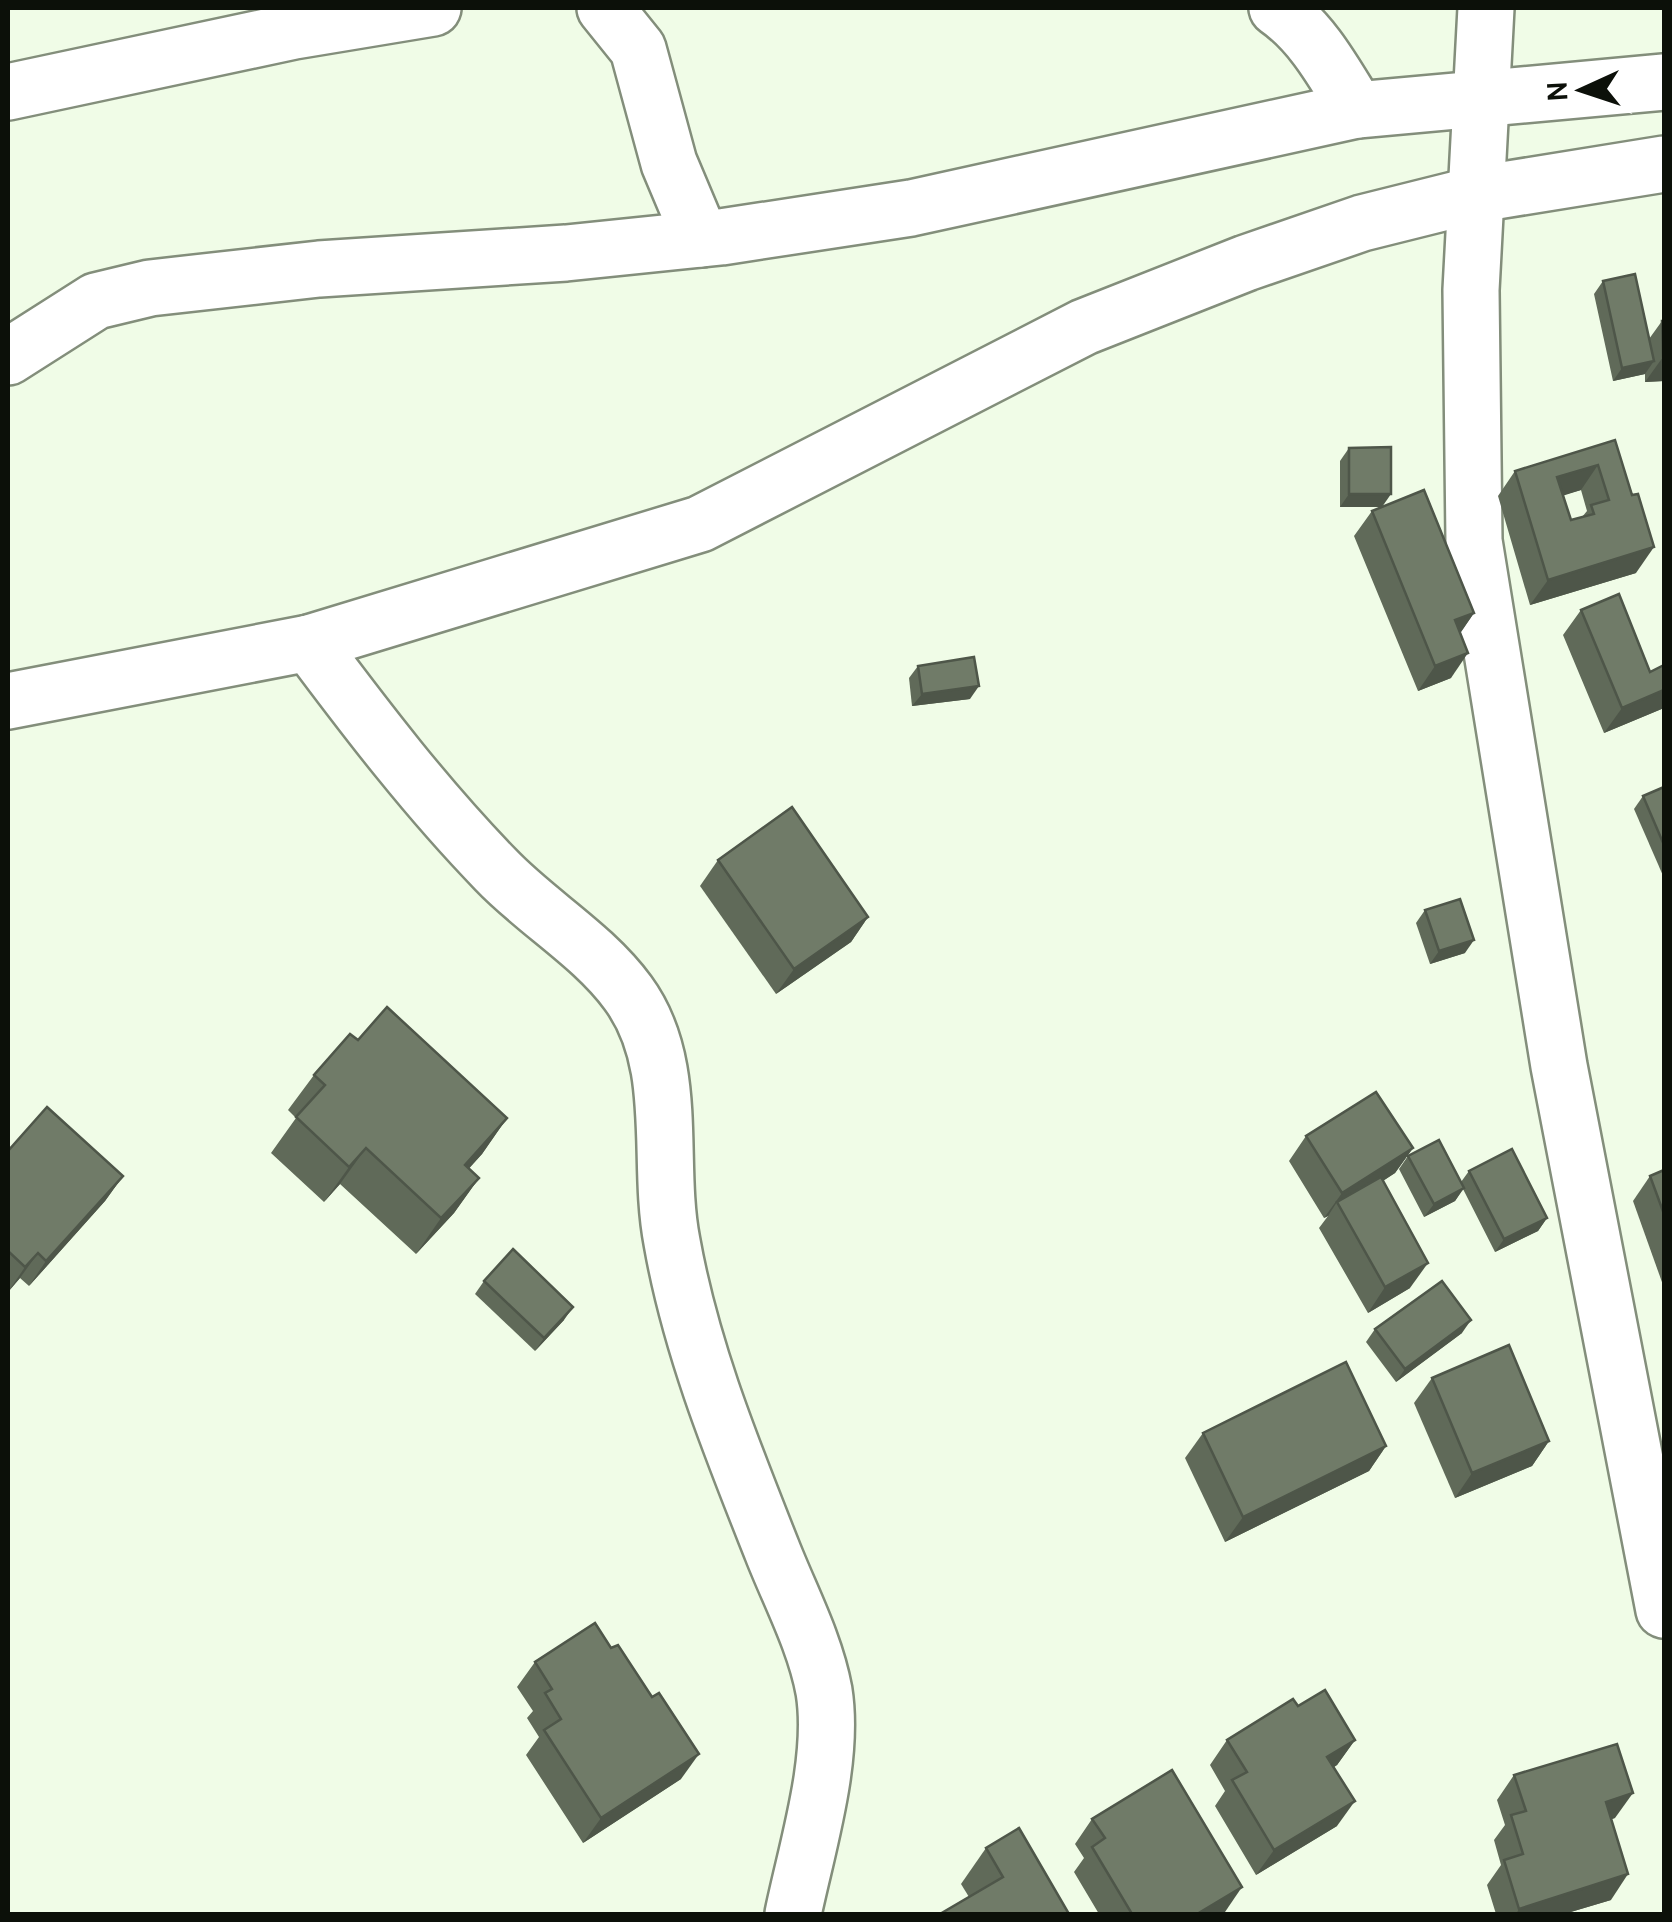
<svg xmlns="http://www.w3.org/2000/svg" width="1672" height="1922" viewBox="0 0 1672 1922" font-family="Cabin,sans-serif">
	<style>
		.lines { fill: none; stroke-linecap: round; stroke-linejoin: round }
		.minor-casing { stroke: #838e7b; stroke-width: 60 }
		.minor { stroke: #fff; stroke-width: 55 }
		.wall { fill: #606a59; fill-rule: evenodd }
		.shaded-wall { fill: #4e5649 }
		.building { fill: #707b68; stroke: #4e5649; stroke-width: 2.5; fill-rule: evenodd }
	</style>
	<rect width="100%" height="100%" fill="#f0fce7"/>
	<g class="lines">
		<g class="minor-casing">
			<g id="minor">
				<path d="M605,8L638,49L669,163L701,239"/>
				<path d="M1277,8C1313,33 1334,73 1357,110"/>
				<path d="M1486,8L1471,290L1474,541L1559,1066L1664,1610"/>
				<path d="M8,92L294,31L433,8"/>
				<path d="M8,357L96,301L150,288L319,269L566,253L721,237L911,208L1357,110L1664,82"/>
				<path d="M309,643C368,722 427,799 496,870C537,913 593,945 628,993C681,1065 656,1160 672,1242C691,1349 732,1449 772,1550C790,1596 815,1642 824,1691C835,1760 807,1847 793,1914"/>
				<path d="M8,701L309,643L700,524L1084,327L1246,263L1362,223L1478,194L1664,164"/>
			</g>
		</g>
		<use href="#minor" class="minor"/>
	</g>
	<g class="wall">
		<path d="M1603,281L1649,339L1662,321H1664V381L1645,382V374L1613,381L1594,294Z"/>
		<path d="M1615,440L1636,573L1530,605L1498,496L1515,471ZM1581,490L1587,511L1582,517L1571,520L1563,495Z"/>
		<path d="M1349,448L1382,507H1340V461Z"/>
		<path d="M1372,511L1474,613L1460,633L1451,678L1418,691L1354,536Z"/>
		<path d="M1581,610L1650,672L1664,665V708L1604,733L1563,635Z"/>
		<path d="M918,666L970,699L912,706L909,678Z"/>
		<path d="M1664,787V878L1634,809L1643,796Z"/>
		<path d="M718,860L868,917L851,942L776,994L700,886Z"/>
		<path d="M1425,910L1465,953L1430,964L1416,923Z"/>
		<path d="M358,1040L507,1118L482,1154L469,1168L479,1178L454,1213L416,1254L340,1184L324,1202L271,1153L296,1118L288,1110L314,1075Z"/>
		<path d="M1306,1136L1413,1148L1395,1173L1383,1181L1410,1288L1368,1313L1319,1228L1328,1216L1324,1218L1289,1161Z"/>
		<path d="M8,1151L123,1176L105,1201L29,1286L20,1278L8,1292Z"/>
		<path d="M1408,1156L1461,1182L1469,1171L1547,1218L1538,1231L1495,1252L1463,1189L1455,1201L1424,1217L1399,1169Z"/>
		<path d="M1664,1170V1284L1663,1285L1633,1201L1650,1176Z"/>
		<path d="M484,1281L564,1320L535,1351L475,1294Z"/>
		<path d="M1375,1329L1462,1333L1396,1382L1366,1342Z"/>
		<path d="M1432,1378L1549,1441L1532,1466L1455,1498L1414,1403Z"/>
		<path d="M1203,1433L1386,1446L1369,1471L1225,1542L1185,1458Z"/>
		<path d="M535,1662L681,1779L583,1843L526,1755L539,1737L527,1718L533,1711L517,1687Z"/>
		<path d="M1298,1706L1355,1740L1337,1765L1334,1767L1337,1826L1256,1875L1215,1806L1225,1791L1210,1765L1227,1740Z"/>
		<path d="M1514,1775L1615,1818L1611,1819V1900L1564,1914H1496L1487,1885L1501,1865L1494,1840L1505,1825L1497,1800Z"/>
		<path d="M1092,1819L1225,1912L1221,1914H1099L1074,1872L1084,1858L1075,1844Z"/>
		<path d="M986,1848L1069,1914L969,1897L961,1884Z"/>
	</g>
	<g class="shaded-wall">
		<path d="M1663,357H1664V381L1645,382Z"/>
		<path d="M1654,361L1645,374L1613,381L1622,368Z"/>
		<path d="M1598,465L1581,490L1540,503L1557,477Z"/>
		<path d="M1349,494H1391L1382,507H1340Z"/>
		<path d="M1654,547L1636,573L1530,605L1548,580Z"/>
		<path d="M1474,613L1457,638L1455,620Z"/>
		<path d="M1468,653L1451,678L1418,691L1435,666Z"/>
		<path d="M979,686L970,699L912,706L922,694Z"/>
		<path d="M1664,690V708L1604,733L1622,708Z"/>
		<path d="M868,917L851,942L776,994L794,969Z"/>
		<path d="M1474,940L1465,953L1430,964L1439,951Z"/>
		<path d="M507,1118L482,1154L440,1201L465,1165Z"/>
		<path d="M366,1148L340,1184L324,1202L349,1167Z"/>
		<path d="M1413,1148L1395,1173L1340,1208L1337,1202L1328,1216L1324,1218L1342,1193Z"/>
		<path d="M123,1176L105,1201L29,1286L46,1261Z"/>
		<path d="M479,1178L454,1213L416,1254L441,1218Z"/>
		<path d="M1464,1188L1455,1201L1424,1217L1434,1204Z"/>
		<path d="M1547,1218L1538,1231L1495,1252L1504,1239Z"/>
		<path d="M38,1253L20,1278L8,1292L25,1267Z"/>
		<path d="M1428,1263L1410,1288L1368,1313L1385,1287Z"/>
		<path d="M573,1307L564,1320L535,1351L544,1338Z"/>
		<path d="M1471,1320L1462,1333L1396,1382L1405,1369Z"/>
		<path d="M1549,1441L1532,1466L1455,1498L1472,1473Z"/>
		<path d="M1386,1446L1369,1471L1225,1542L1243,1517Z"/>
		<path d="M1355,1740L1337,1765L1310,1782L1327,1757Z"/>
		<path d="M699,1754L681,1779L583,1843L601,1818Z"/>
		<path d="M1633,1793L1615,1818L1588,1827L1606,1802Z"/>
		<path d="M1355,1801L1337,1826L1256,1875L1274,1850Z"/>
		<path d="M1628,1874L1611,1900L1564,1914H1516L1519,1909Z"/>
		<path d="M1242,1887L1225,1912L1221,1914H1197Z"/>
	</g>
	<g class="building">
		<path d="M1635,274L1654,361L1622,368L1603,281Z"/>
		<path d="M1662,321H1664V357H1663Z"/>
		<path d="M1615,440L1632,495L1638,494L1654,547L1548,580L1515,471ZM1598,465L1609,500L1591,505L1594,514L1571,520L1557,477Z"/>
		<path d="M1391,447V494H1349V448Z"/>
		<path d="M1424,490L1474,613L1455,620L1468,653L1435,666L1372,511Z"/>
		<path d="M1619,594L1650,672L1664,665V690L1622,708L1581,610Z"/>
		<path d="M974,657L979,686L922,694L918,666Z"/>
		<path d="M1664,787V845L1643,796Z"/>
		<path d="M792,807L868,917L794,969L718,860Z"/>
		<path d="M1460,899L1474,940L1439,951L1425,910Z"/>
		<path d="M387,1007L507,1118L465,1165L479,1178L441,1218L366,1148L349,1167L296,1117L325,1085L314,1075L350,1034L358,1040Z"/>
		<path d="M1376,1092L1413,1148L1342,1193L1306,1136Z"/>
		<path d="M47,1107L123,1176L46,1261L38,1253L25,1267L8,1251V1151Z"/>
		<path d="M1439,1140L1464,1188L1434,1204L1408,1156Z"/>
		<path d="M1512,1149L1547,1218L1504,1239L1469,1171Z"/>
		<path d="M1664,1170V1214L1650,1176Z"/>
		<path d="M1381,1177L1428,1263L1385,1287L1337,1202Z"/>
		<path d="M513,1249L573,1307L544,1338L484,1281Z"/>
		<path d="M1442,1281L1471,1320L1405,1369L1375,1329Z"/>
		<path d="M1509,1345L1549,1441L1472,1473L1432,1378Z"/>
		<path d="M1346,1362L1386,1446L1243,1517L1203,1433Z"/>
		<path d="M595,1623L611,1648L618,1645L652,1697L659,1693L699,1754L601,1818L544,1730L561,1719L545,1693L552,1689L535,1662Z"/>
		<path d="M1325,1690L1355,1740L1327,1757L1355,1801L1274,1850L1232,1780L1247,1772L1227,1740L1293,1699L1298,1706Z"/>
		<path d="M1617,1744L1633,1793L1606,1802L1628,1874L1519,1909L1504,1860L1523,1854L1511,1815L1526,1811L1514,1775Z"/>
		<path d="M1172,1770L1242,1887L1197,1914H1132L1092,1847L1105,1838L1092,1819Z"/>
		<path d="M1019,1828L1069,1914H940L1003,1877L986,1848Z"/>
	</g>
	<rect width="1672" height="1922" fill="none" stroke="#0c1009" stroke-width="20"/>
	<g transform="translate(1582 90) rotate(267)" stroke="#ffffff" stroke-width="8" paint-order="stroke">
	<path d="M0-8L18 38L0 25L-18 38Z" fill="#0c1009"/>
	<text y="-15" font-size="28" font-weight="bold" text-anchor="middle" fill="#0c1009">N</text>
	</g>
</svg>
